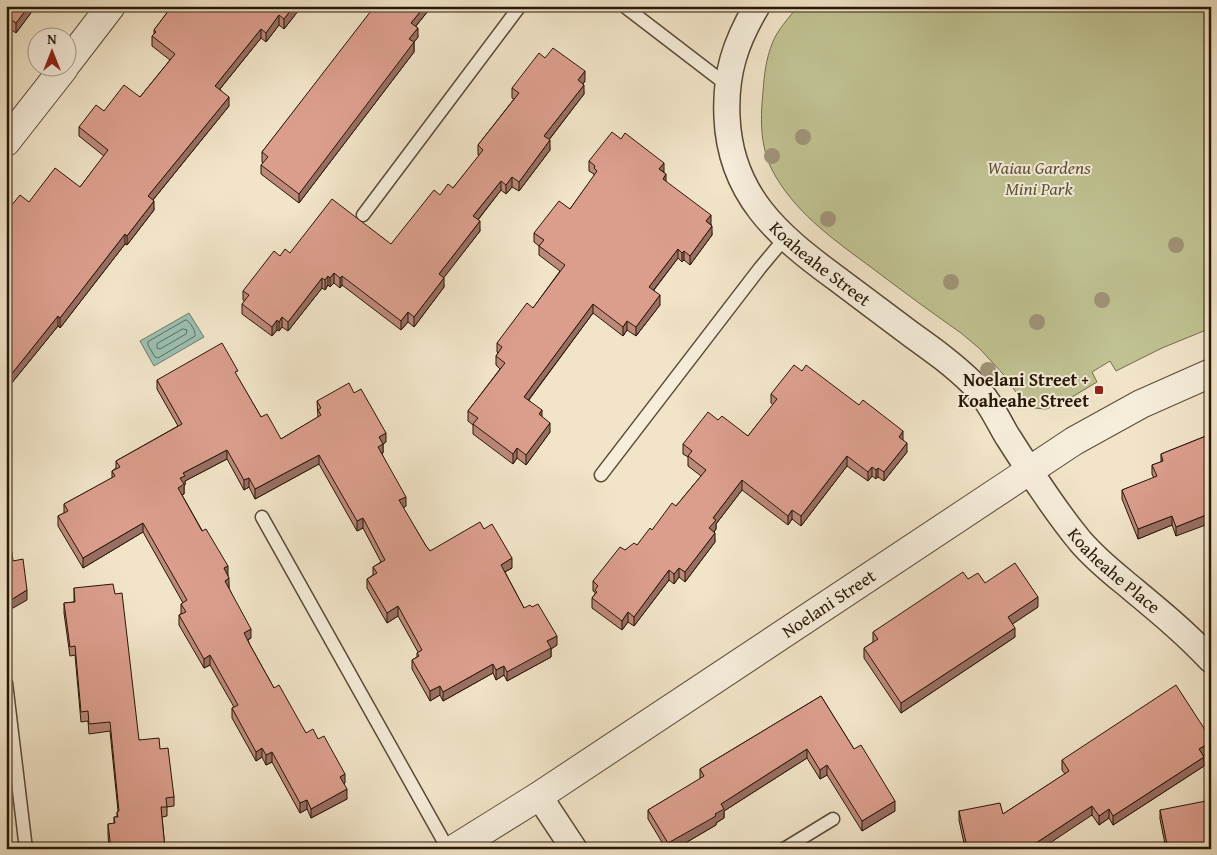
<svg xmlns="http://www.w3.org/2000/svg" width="1217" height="855" viewBox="0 0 1217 855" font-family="'Gentium Book Plus',serif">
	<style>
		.green { fill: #c0c292; stroke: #746c4c }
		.water { fill: #9bbfb1; stroke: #6d7c6d }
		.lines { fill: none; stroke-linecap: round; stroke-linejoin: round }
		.shore { stroke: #626b5c; stroke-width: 1 }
		.service-casing { stroke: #5a4a36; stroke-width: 15 }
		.minor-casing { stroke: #5a4a36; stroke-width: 28 }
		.tertiary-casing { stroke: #5a4a36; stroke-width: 30 }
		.service { stroke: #f6eddb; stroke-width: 12 }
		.minor { stroke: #f6eddb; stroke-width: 25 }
		.tertiary { stroke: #f6eddb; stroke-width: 28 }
		.tree { fill: #a09478 }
		.wall { fill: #bc8879; stroke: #281706 }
		.shaded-wall { fill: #996f63; stroke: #281706 }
		.building { fill: #db9e8d; stroke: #281706 }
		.poi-dot { fill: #8f2418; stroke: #f6eddb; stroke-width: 2 }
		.labels { text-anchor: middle; stroke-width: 4; stroke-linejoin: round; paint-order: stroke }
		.park-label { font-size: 18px; font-style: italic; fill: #5d5337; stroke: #f6eddb }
		.street-label { font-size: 18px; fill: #281706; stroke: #f6eddb }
		.poi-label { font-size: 18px; font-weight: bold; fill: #281706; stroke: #f6eddb; text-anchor: end }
	</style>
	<rect width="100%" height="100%" fill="#f1e4c8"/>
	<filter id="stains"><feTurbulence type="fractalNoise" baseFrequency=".004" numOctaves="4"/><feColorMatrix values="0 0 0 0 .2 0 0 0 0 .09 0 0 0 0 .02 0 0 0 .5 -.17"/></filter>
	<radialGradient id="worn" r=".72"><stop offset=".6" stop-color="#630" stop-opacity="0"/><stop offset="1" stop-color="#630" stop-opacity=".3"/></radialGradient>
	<path class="green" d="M798,6H1211V328L1162,348L1116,371L1110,361L1092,372L1097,382L1062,403L1046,409L1035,408L1023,402L1003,374L980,349L961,333C931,312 901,290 872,268C837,242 799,216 776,177C760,151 760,122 763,92C764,76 766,59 772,44C777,30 789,18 798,6Z"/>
	<path class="water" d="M189,313L204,337L154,366L140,341Z"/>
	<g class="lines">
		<g class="shore">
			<path d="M186,320C191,322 196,332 195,336L158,358L155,357L148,345V342Z"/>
			<path d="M183,329L187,330L186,334L160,349L157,348V344Z"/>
		</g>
		<g class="service-casing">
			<g id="service">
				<path d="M624,6L727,85"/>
				<path d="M363,215L520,6"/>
				<path d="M601,475L760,268L785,238"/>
				<path d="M262,517L448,849"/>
				<path d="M6,683L26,849"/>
				<path d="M784,849L833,819"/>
			</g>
		</g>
		<g class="minor-casing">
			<g id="minor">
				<path id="s1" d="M757,6C735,43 725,74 727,117C730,194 777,235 836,278C861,297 887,316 912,335C933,350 954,365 973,384C987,398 996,416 1006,434C1029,470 1053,508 1080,541C1093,556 1108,569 1124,582C1154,607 1184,631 1211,660"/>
				<path d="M539,796L574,849"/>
			</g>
		</g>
		<g class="tertiary-casing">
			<g id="tertiary">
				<path d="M68,62L111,6"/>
				<path d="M6,142L64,68"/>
				<path id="s2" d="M454,849L539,796L1074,441L1141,404L1211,373"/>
			</g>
		</g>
		<use href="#service" class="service"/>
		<use href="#minor" class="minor"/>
		<use href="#tertiary" class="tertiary"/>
	</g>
	<g class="tree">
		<circle cx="803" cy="137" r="8"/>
		<circle cx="772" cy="156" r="8"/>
		<circle cx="828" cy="219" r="8"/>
		<circle cx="1176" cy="245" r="8"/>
		<circle cx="951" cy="282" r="8"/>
		<circle cx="1102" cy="300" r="8"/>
		<circle cx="1037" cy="322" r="8"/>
		<circle cx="988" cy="370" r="8"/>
	</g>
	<g class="wall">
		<path d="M6,6H36L16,33L6,26Z"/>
		<path d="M172,6H302L284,29L279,25L266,42L261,38L220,89L229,106L153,200L154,210L127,245L125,244L60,328L58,326L6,390V212L29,202L80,187L104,156L79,136V127L104,111L140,97L170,60L152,46V36L154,34V30Z"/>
		<path d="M377,6H432L416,26L418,37L414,42V52L299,203L261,174V165L263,163L262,162V152Z"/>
		<path d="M545,58L585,81L583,84L584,94L549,140L550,150L519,191L512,187L506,194L501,190L478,220L480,231L443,278L444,287L414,327L408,322L401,330L342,285L340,288L334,283L330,287L328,285L325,290L322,288L288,331L282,327L279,331L277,330L272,336L242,314V304L245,301L243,300V291L280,256L290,253L391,244L440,195L453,188L479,156L478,155V145L514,99L512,98V88Z"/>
		<path d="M589,161L664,172L666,182L711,224L712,235L690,265L684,260L682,262L678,258L654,290L660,305L636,336L627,330L623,336L593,313L529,400L542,417L550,432L526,465L517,458L513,464L473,434V425L468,421V411L500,369L496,365V356L498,353L497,352V343L533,308L560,271L539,255V246L534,242V233L570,209L594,176V174L589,171Z"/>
		<path d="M802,371L903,440L907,452L884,481L878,477L876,479L872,476L868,481L847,466L801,526L792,519L788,525L742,490L716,524V529L714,532L715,542L685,582L679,577L674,584L669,580L634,626L628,622L622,630L592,608V598L595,594V592L593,591V581L625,550L637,545L676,506L701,476L688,466V457L683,454V444L718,420L748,436L773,405L771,403V394Z"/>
		<path d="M238,378L261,417L281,439L318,417L317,401L354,393L386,442L383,444V453L382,454L406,506L403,508L426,546L430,551L484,529L512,568L505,572L524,608L557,645L551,649V657L507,681L504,675L496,680L493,673L443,701L440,695L430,701L412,669V660L417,657V653L418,652L398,616L387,623L367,588V579L373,575V567L381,562L363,528L357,531L319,464L255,499L249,487L244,490L227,459L185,481V485L184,486V494L182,495L228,576L229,588L251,638L248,640L250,645L274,688L306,733L345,783L344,784L347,799L311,818L307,809L300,813L272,762L266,765L262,757L256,761L232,718V708L234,707L210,665L204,668L179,625V615L181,614V604L183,603L143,532L83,568L58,526V516L64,513V504L112,478V471L116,468V461L178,426L157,389V380Z"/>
		<path d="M1211,434L1176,536L1172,525L1138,539L1122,499V490L1154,478L1152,474V465L1161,462V454Z"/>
		<path d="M968,579L985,583L1038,607L1012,624L1015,637L901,713L864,658V648L873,642V632Z"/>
		<path d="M74,588L139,740L160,749L174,797V806L167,807V816L162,817L165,849H109L108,834V824H114V817H117V812L118,811L110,731L89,734L88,721L81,722L75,655L70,656L64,613V603L74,602Z"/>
		<path d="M821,696L854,749L895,811L862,831L827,775L820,779L807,758L724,811V818L716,823V825L675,849H666L648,819V810L700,779V769Z"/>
		<path d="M1203,756L1204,766L1113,825L1109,818L1099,825L1092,815L965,848L959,820V811L1003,814L1065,774L1062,770V760Z"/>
		<path d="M1160,810L1211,849H1166L1160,819Z"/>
	</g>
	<g class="shaded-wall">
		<path d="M29,6H36L16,33V23Z"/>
		<path d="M294,6H302L284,29V19Z"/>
		<path d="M425,6H432L411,32V23Z"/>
		<path d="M279,15V25L266,42V33Z"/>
		<path d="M418,28V37L414,42V52L299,203V194L409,39Z"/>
		<path d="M261,29V38L215,95V86Z"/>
		<path d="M585,71V81L578,90V80Z"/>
		<path d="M584,85V94L544,146V136Z"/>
		<path d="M229,97V106L148,206V196Z"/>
		<path d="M550,140V150L519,191V182Z"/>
		<path d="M664,163V172L659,169Z"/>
		<path d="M666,174V183L663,179Z"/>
		<path d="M512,177V187L506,194V185Z"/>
		<path d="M501,181V190L473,226V216Z"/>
		<path d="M154,201V210L127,245V236Z"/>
		<path d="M711,215V225L706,221Z"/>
		<path d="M480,221V231L439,284V274Z"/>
		<path d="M712,226V235L690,265V256Z"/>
		<path d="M125,234V244L60,328V318Z"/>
		<path d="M678,249V258L649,296V287Z"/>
		<path d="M684,251V260L682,262V253Z"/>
		<path d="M334,273V283L330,287V278Z"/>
		<path d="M328,276V285L325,290V280Z"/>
		<path d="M342,276V285L340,288V278Z"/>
		<path d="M322,278V288L288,331V322Z"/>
		<path d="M444,278V287L414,327V317Z"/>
		<path d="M660,295V305L636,336V327Z"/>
		<path d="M593,304V313L524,406V397Z"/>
		<path d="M408,312V322L401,330V321Z"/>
		<path d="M58,316V326L6,390V381Z"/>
		<path d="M282,317V327L279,331V322Z"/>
		<path d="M277,320V330L272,336V327Z"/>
		<path d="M627,321V330L623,336V327Z"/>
		<path d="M542,410V419L539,414Z"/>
		<path d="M550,423V432L526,465V455Z"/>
		<path d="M903,431V441L899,437Z"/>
		<path d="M386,433V442L383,444V453L378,456V447L379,437Z"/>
		<path d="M907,443V452L884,481V472Z"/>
		<path d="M517,448V458L513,464V454Z"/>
		<path d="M227,450V459L185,481V485L184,486V494L178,497V488L180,478L183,473Z"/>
		<path d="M319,455V464L255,499V489Z"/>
		<path d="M847,456V466L801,526V516Z"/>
		<path d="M872,467V476L868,481V472Z"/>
		<path d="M878,468V477L876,479V470Z"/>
		<path d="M249,478V487L244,490V480Z"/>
		<path d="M742,480V490L716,524V529L709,538V528L713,518Z"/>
		<path d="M406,497V506L399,510V500Z"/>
		<path d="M792,510V519L788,525V516Z"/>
		<path d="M1211,513V523L1176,536V527Z"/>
		<path d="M1172,516V525L1138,539V529Z"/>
		<path d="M363,518V528L357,531V521Z"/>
		<path d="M143,523V532L83,568V558Z"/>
		<path d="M715,533V542L685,582V572Z"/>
		<path d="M512,558V568L501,574V565Z"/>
		<path d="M228,566V576L224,568Z"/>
		<path d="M679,568V577L674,584V574Z"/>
		<path d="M669,570V580L634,626V617Z"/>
		<path d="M229,578V588L225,590V581Z"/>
		<path d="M27,590V600L6,612V603Z"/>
		<path d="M1038,597V607L1008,627V617Z"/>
		<path d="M398,606V616L387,623V613Z"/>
		<path d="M628,612V622L622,630V621Z"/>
		<path d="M1015,628V637L901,713V703Z"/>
		<path d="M251,629V638L244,642V633Z"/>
		<path d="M557,636V645L551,649V657L507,681V672L547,641Z"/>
		<path d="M210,655V665L204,668V659Z"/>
		<path d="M493,664V673L443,701V692Z"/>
		<path d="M504,666V675L496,680V670Z"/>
		<path d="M440,686V695L430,701V691Z"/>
		<path d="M1211,742V751L1199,759V749Z"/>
		<path d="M262,748V757L256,761V752Z"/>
		<path d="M807,749V758L724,811V818L716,823V825L675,849H668V843L715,814L721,804Z"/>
		<path d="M272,752V762L266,765V755Z"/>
		<path d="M1204,757V766L1113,825V816Z"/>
		<path d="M827,765V775L820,779V770Z"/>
		<path d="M345,774V783L340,786V777Z"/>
		<path d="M347,789V799L311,818V809Z"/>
		<path d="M307,800V809L300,813V803Z"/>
		<path d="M895,801V811L862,831V821Z"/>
		<path d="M1092,806V815L1041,849H1030V847Z"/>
		<path d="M1109,809V818L1099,825V816Z"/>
	</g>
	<g class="building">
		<path d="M6,6H29L16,23L6,16Z"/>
		<path d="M172,6H294L284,19L279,15L266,33L261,29L215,86L229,97L148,196L154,201L127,236L125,234L60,318L58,316L6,381V249L10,244L6,241V212L20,195L29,202L55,168L80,187L108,150L79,127L96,105L104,111L124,85L140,97L175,54L152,36L156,32L154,30Z"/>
		<path d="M377,6H425L411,23L418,28L409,39L414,42L299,194L261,165L268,157L262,152L374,7L376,9Z"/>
		<path d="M553,48L585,71L578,80L584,85L544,136L550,140L519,182L512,177L506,185L501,181L473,216L480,221L439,274L444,278L414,317L408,312L401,321L342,276L340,278L334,273L330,278L328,276L325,280L322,278L288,322L282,317L279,322L277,320L272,327L242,304L249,295L243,291L274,251L280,256L285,249L290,253L332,199L391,244L434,190L440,195L448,184L453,188L483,150L478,145L519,93L512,88L539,53L545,58Z"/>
		<path d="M612,132L621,139L625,133L664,163L659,169L666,174L663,179L711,215L706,221L712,226L690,256L684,251L682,253L678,249L649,287L660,295L636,327L627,321L623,327L593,304L524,397L542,410L539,414L550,423L526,455L517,448L513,454L473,424L478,418L468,411L505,363L496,356L502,347L497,343L527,303L533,308L565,265L539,246L544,240L534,233L559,201L570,209L597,171L594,168L595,166L589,161Z"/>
		<path d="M222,343L238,371L235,372L261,417L267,414L281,439L321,415L318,410L321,408L317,401L349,383L354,393L361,389L386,433L379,437L383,444L378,447L406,497L399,500L426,546L430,551L480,522L484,529L492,524L512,558L501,565L524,608L530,605L532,607L538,604L557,636L547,641L551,648L507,672L504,666L496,670L493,664L443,692L440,686L430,691L412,660L419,656L417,653L422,650L398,606L387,613L367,579L377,573L373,567L385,560L363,518L357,521L319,455L255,489L249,478L244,480L227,450L183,473L185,476L180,478L184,484L178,488L202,531L206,529L228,566L224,568L229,578L225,581L251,629L244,633L250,645L274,688L279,685L306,733L313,729L318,739L324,736L345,774L340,777L347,789L311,809L307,800L300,803L272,752L266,755L262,748L256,752L232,708L238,705L210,655L204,659L179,615L186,612L181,604L187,600L143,523L83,558L58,516L68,511L64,504L115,476L112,471L120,467L116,461L182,424L157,380Z"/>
		<path d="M794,365L802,371L806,365L859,405L863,400L903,431L899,437L907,443L884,472L878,468L876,470L872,467L868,472L847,456L801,516L792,510L788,516L742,480L713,518L716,520L709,528L715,533L685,572L679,568L674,574L669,570L634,617L628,612L622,621L592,598L597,592L595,590L598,586L593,581L620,547L625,550L634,543L637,545L650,528L652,530L672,503L676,506L706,470L688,456L692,451L683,444L708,412L718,420L722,416L748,436L777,399L771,394Z"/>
		<path d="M1211,434V513L1176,527L1172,516L1138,529L1122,490L1157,476L1152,465L1163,461L1161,454Z"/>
		<path d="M12,552L13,561L23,559L27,590L6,603V553Z"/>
		<path d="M1015,563L1038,597L1008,617L1015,628L901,703L864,648L878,639L873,632L963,572L968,579L978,573L985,583Z"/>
		<path d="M113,584L115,594L122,593L139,740L159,738L160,749L168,748L174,797L166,798L167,807H161L165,849H111L108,824L115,823L114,817H118L117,812L119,811L110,722L89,724L88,711L81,712L75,646L70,647L64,603L75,602L74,588Z"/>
		<path d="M1176,685L1211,739V742L1199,749L1204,757L1113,816L1109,809L1099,816L1092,806L1030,847V849H959L967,847L959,811L1000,803L1003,814L1069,771L1062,760Z"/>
		<path d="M821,696L854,749L861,745L895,801L862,821L827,765L820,770L807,749L721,804L724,809L715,814L716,816L668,843L648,810L704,776L700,769Z"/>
		<path d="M1211,800V849H1168L1160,810Z"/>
	</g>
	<rect class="poi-dot" x="1094" y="385" width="10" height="10" rx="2.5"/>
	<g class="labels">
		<g class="park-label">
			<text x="1039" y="174">Waiau Gardens<tspan x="1039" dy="21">Mini Park</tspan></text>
		</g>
		<g class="street-label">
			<text dy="6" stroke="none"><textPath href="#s1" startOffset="298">Koaheahe Street</textPath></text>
			<text dy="6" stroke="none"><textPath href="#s1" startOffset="728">Koaheahe Place</textPath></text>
			<text dy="6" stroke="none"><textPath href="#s2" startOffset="448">Noelani Street</textPath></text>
		</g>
		<g class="poi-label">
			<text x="1089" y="386">Noelani Street +<tspan x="1089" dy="21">Koaheahe Street</tspan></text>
		</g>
	</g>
	<rect width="1217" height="855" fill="none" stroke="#f1e4c8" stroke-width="25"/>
	<rect x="8" y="8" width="1202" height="840" fill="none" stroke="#281706" stroke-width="2.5"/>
	<rect x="12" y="12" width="1192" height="830" fill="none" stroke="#281706"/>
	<g transform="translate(52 52)"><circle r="24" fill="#f6eddb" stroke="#a49786"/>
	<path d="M0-4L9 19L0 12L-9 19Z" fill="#8f2418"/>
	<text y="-8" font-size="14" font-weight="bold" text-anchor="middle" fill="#281706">N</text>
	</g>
	<rect width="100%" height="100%" filter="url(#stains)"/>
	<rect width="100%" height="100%" fill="url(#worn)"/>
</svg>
